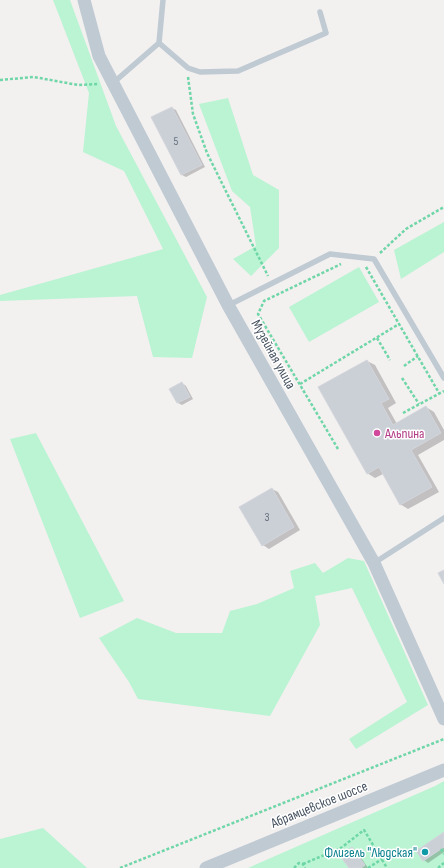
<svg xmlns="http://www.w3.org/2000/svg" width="444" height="868" viewBox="0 0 444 868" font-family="'Sofia Sans Condensed',sans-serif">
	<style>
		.green { fill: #baf4d3 }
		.shadow { fill: #0003 }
		.building { fill: #cbcfd6; stroke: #d3d6dc }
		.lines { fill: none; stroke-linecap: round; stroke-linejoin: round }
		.path { stroke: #6ed6a7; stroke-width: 2.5; stroke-dasharray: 3 2; stroke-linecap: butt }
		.service { stroke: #bfcad3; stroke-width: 5.5 }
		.tertiary { stroke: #bfcad3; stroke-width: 13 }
		.hotel-dot { fill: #d1479c; stroke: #fff; stroke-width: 1.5 }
		.culture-dot { fill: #0f9aa8; stroke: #fff; stroke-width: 1.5 }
		.labels { text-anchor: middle; stroke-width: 3; stroke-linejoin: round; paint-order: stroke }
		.number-label { font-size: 12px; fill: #67717e }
		.street-label { font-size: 14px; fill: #465260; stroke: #fff }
		.hotel-label { font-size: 14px; fill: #b23c85; stroke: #fff; text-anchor: start }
		.culture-label { font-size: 14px; fill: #0d838f; stroke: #fff; text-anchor: end }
	</style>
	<rect width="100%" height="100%" fill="#f3f0f0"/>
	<g class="green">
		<path d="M53,0H70L116,126L207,297L192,358L153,357L137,296L0,301V295L163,249L124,171L83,152L89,93Z"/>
		<path d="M228,98L253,175L279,190V248L251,276L233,259L256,246L250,207L232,191L199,104Z"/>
		<path d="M444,222V252L401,279L394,250Z"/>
		<path d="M359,267L379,302L309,342L289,307Z"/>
		<path d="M36,433L124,601L80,618L10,439Z"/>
		<path d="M348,558L364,561L428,705L356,749L349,739L407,702L352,588L315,596L320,625L270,716L138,699L129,682L99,638L137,618L176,633H222L230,611L257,604L294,588L290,571L315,563L323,573Z"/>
		<path d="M444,781V868H248L435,786Z"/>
		<path d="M43,828L87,868H0V839Z"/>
	</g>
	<g class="shadow">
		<path d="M172,108L176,110L205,167L186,177L182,175L152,118Z"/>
		<path d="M367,361L375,365L396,403L388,408L397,424L426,407L434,412L444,430V440L418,455L439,492L408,509L400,504L383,474L375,478L367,473Z"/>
		<path d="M182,383L186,386L193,399L182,405L178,403L171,390Z"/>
		<path d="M272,489L278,492L300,530L269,549L263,545Z"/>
		<path d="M444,833V852L428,863L424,860L418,851Z"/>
		<path d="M352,848L356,850L368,868H350Z"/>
	</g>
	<g class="building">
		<path d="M172,107L202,165L181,175L151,117Z"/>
		<path d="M367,360L389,399L381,403L393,425L426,406L441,433L411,450L432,487L400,505L379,467L367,474L318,387Z"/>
		<path d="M182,382L190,397L177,403L169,389Z"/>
		<path d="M272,488L294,527L262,546L239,507Z"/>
		<path d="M444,570V584L438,573Z"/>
		<path d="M444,832V847L423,861L416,851Z"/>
		<path d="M352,847L365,865L361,868H349L340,856Z"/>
	</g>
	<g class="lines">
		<g class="path">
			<path d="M188,77L193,114L207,153L268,276"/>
			<path d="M0,80L34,77L78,85L99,84"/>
			<path d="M380,253L406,229L444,207"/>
			<path d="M366,267L439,393"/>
			<path d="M377,338L390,360"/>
			<path d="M404,366L418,356"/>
			<path d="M402,378L419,404"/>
			<path d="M300,384L399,324"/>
			<path d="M403,413L444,391"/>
			<path d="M338,449L258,314L264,301L341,264"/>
			<path d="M441,849L444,854"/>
			<path d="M303,864L341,848L364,830L387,868"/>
			<path d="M120,868L444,739"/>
			<path d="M294,868L299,863L303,864L305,868"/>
			<path d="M368,868L382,859"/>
			<path d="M438,868L444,863"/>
		</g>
		<g class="service">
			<path d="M159,43L188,68L200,72L238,71L326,33L320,12"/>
			<path d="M113,83L159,43L163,0"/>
			<path d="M229,305L330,254L374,259L444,378"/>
			<path d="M374,563L444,518"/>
		</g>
		<g class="tertiary">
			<path d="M84,0L99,56L228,305L374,563L444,719"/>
			<path d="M206,868L444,770"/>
		</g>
	</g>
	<circle class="hotel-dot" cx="377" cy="433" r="4"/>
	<circle class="culture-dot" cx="425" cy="852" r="4"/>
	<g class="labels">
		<g class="number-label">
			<text x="176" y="145">5</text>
			<text x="267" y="521">3</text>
		</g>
		<g class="street-label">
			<text transform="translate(274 354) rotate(61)" y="5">Музейная улица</text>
			<text transform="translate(319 804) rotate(-22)" y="5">Абрамцевское шоссе</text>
		</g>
		<g class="hotel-label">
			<text x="385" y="438">Альпина</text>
		</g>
		<g class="culture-label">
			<text x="417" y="857">Флигель "Людская"</text>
		</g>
	</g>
</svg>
